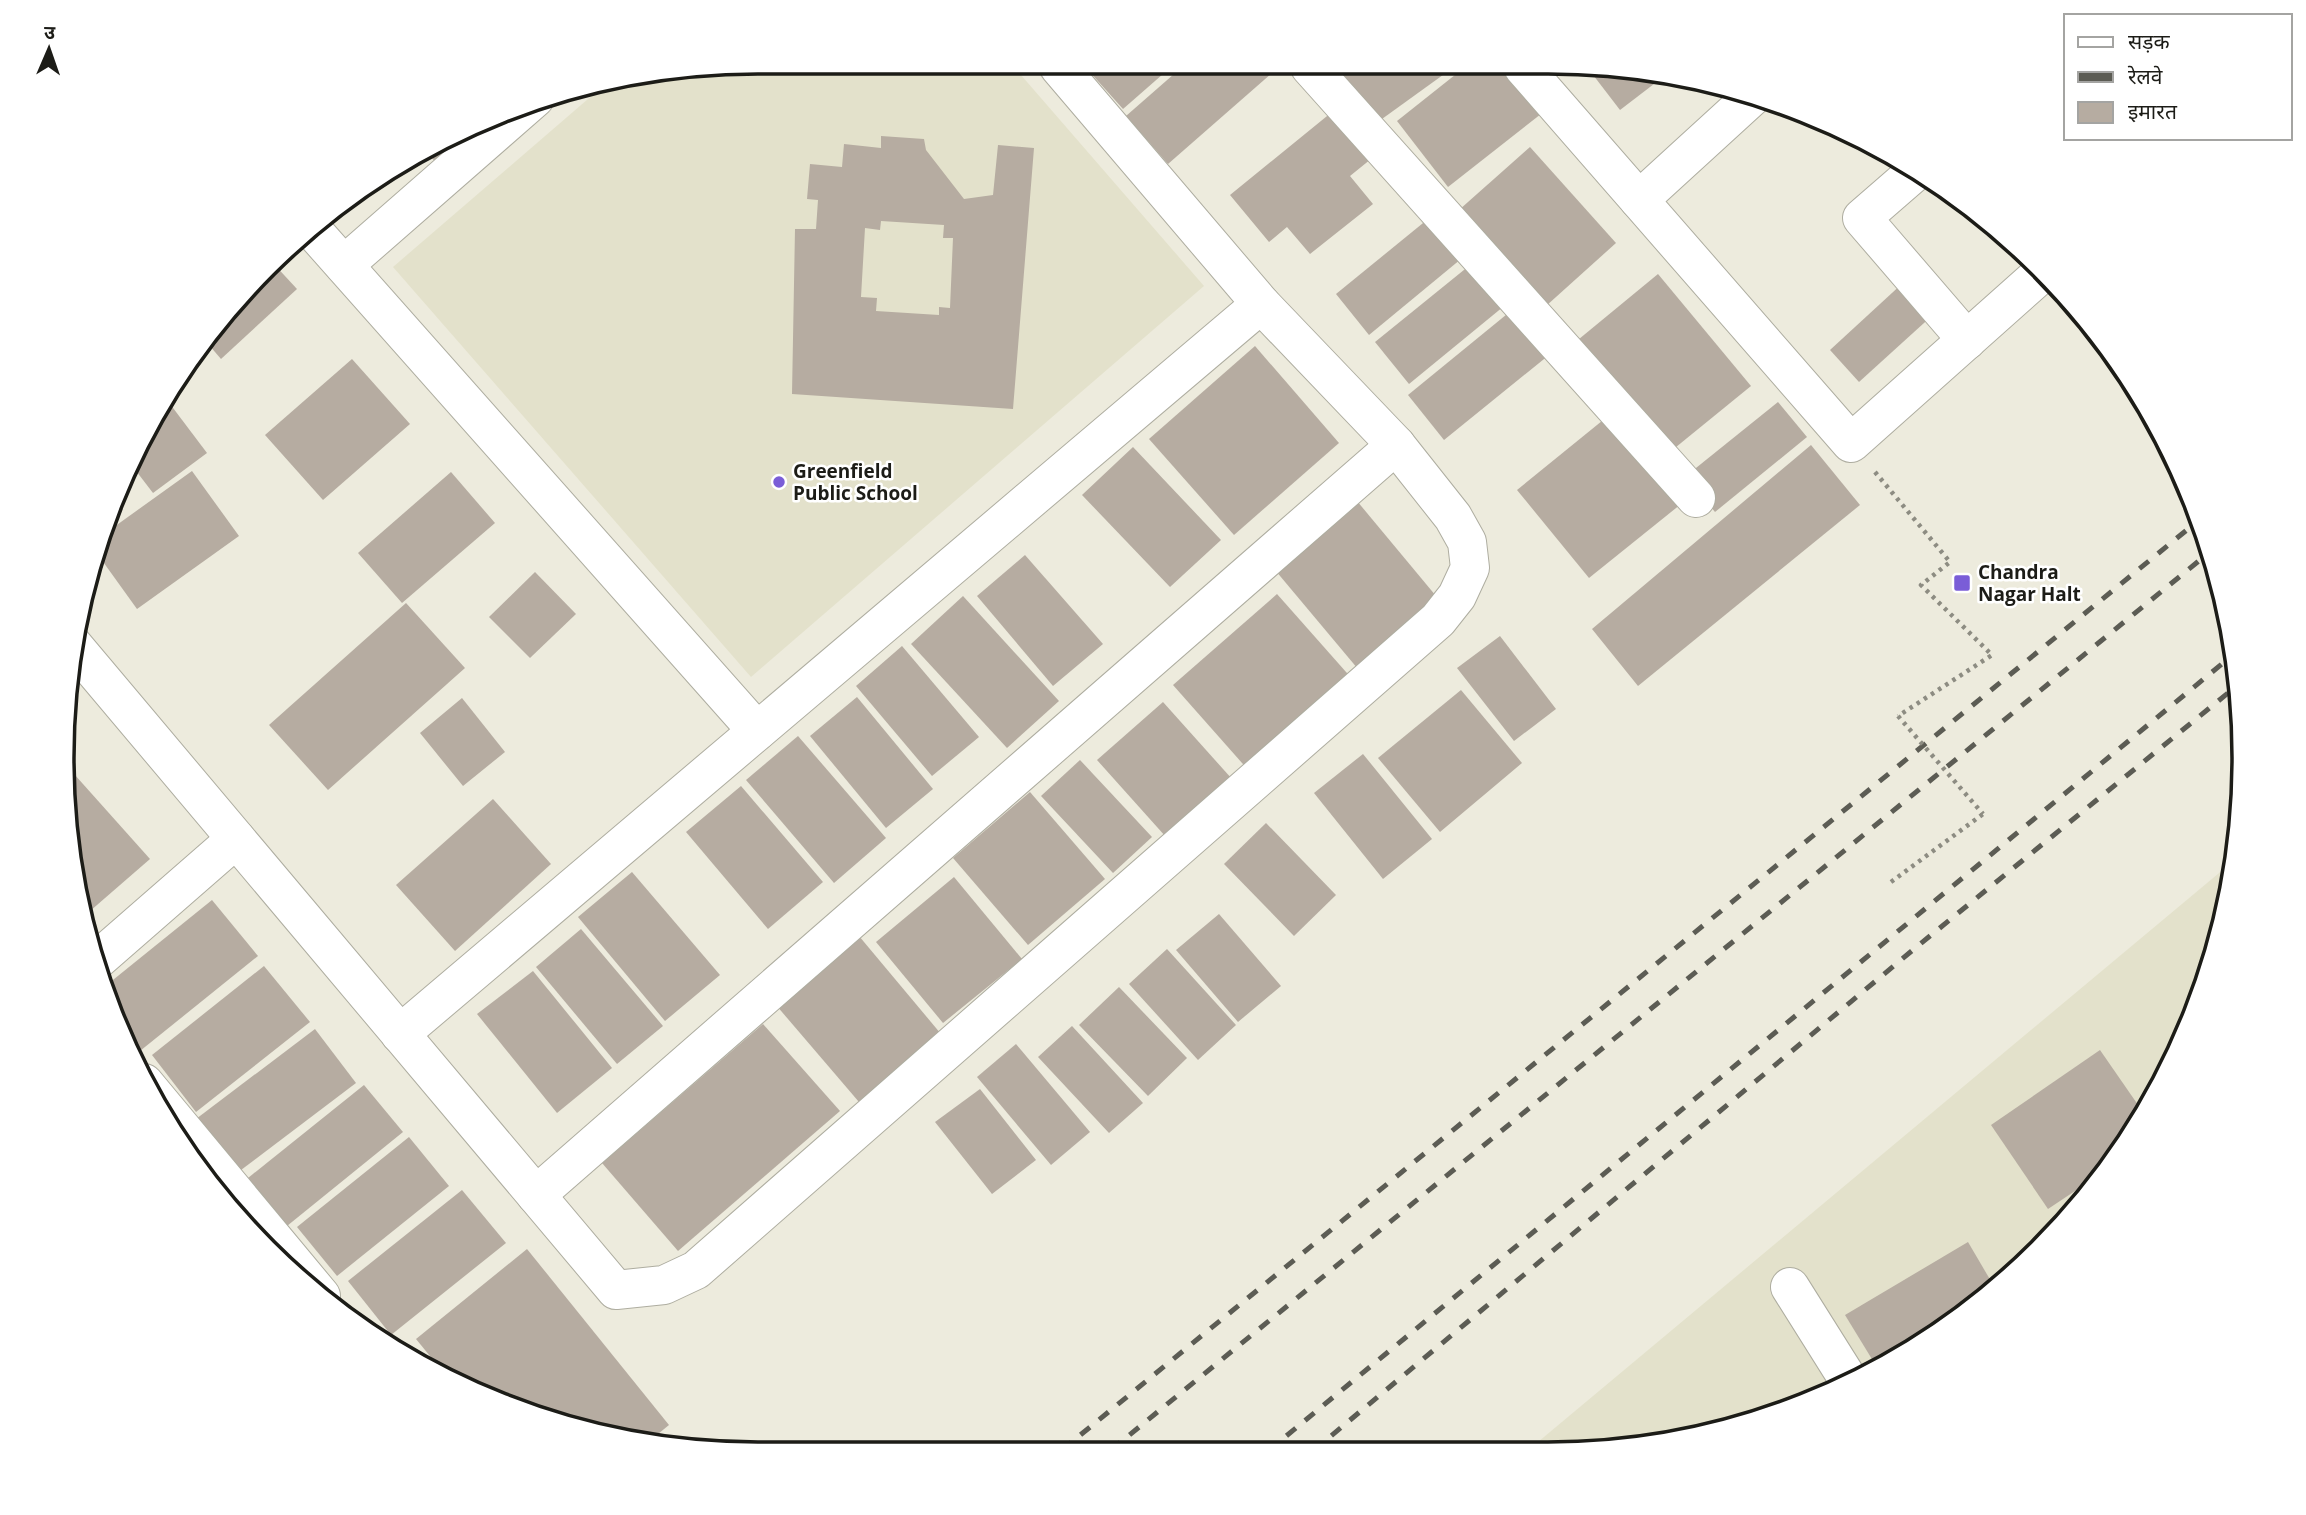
<svg xmlns="http://www.w3.org/2000/svg" width="2306" height="1515" viewBox="0 0 2306 1515" font-family="'Open Sans','Noto Sans Devanagari',sans-serif">
	<style>
		.built { fill: #e3e1cb }
		.building { fill: #b6aca1; fill-rule: evenodd }
		.lines { fill: none; stroke-linecap: round; stroke-linejoin: round }
		.minor-casing { stroke: #aeada0; stroke-width: 40 }
		.path { stroke: #8d8c82; stroke-width: 4.5; stroke-dasharray: 3.5 5; stroke-linecap: butt }
		.minor { stroke: #fff; stroke-width: 38 }
		.rail { stroke: #5c5c54; stroke-width: 5; stroke-dasharray: 12 12; stroke-linecap: butt }
		.path-bridge { stroke: #8d8c82; stroke-width: 4.5; stroke-dasharray: 3.5 5; stroke-linecap: butt }
		.poi-dot { fill: #7a5dd7; stroke: #fff; stroke-width: 2.5 }
		.labels { text-anchor: middle; stroke-width: 5; stroke-linejoin: round; paint-order: stroke }
		.poi-label { font-size: 19px; font-weight: bold; fill: #1c1c17; stroke: #fff; text-anchor: start }
		.rim { fill: none; stroke: #1c1c17; stroke-width: 3.5 }
	</style>
	<rect width="100%" height="100%" fill="#edebdd"/>
	<g class="built">
		<path d="M666,67H1014L1204,286L751,677L393,267L610,80Z"/>
		<path d="M2237,858L2208,982L2151,1106L2072,1217L1972,1310L1856,1382L1728,1430L1594,1452H1526Z"/>
	</g>
	<g class="building">
		<path d="M1090,67H1171L1123,109L1088,70Z"/>
		<path d="M1182,67H1266L1272,73L1168,164L1126,116Z"/>
		<path d="M1334,67H1454L1375,124Z"/>
		<path d="M1465,67H1504L1541,114L1448,187L1397,121Z"/>
		<path d="M1587,67H1640L1667,74L1620,110Z"/>
		<path d="M1332,112L1371,159L1350,176L1373,204L1310,254L1287,227L1269,242L1230,195Z"/>
		<path d="M484,123L438,165L426,151Z"/>
		<path d="M881,136L924,139L926,150L964,199L993,195L998,145L1034,148L1013,409L792,394L795,229H816L818,200L807,199L810,164L842,167L844,144L881,148ZM881,221L944,225L943,238H953L950,308L939,307V315L876,311L877,298L861,297L865,228L880,230Z"/>
		<path d="M1530,147L1616,243L1536,315L1450,218Z"/>
		<path d="M1428,219L1461,259L1369,335L1336,294Z"/>
		<path d="M1475,261L1509,302L1409,384L1375,342Z"/>
		<path d="M272,262L297,289L221,359L203,338Z"/>
		<path d="M1658,274L1751,386L1665,456L1573,344Z"/>
		<path d="M1905,281L1935,313L1859,382L1830,350Z"/>
		<path d="M1512,310L1549,355L1444,440L1408,395Z"/>
		<path d="M1255,346L1339,443L1234,535L1149,439Z"/>
		<path d="M352,359L410,424L323,500L265,435Z"/>
		<path d="M167,400L207,453L153,493L130,463Z"/>
		<path d="M1778,402L1807,437L1715,512L1686,476Z"/>
		<path d="M1613,412L1686,500L1589,578L1517,490Z"/>
		<path d="M1811,445L1860,505L1638,686L1592,629Z"/>
		<path d="M1133,447L1221,540L1170,587L1082,495Z"/>
		<path d="M192,471L239,536L137,609L96,552L100,537Z"/>
		<path d="M451,472L495,523L402,603L358,553Z"/>
		<path d="M1352,495L1441,602L1358,669L1270,564Z"/>
		<path d="M1025,555L1103,644L1053,686L977,596Z"/>
		<path d="M535,572L576,614L530,658L489,617Z"/>
		<path d="M1277,594L1354,681L1250,772L1173,685Z"/>
		<path d="M963,596L1059,701L1007,748L911,644Z"/>
		<path d="M406,603L465,668L328,790L269,725Z"/>
		<path d="M1500,636L1556,709L1514,741L1457,668Z"/>
		<path d="M902,646L979,737L932,776L856,686Z"/>
		<path d="M1461,690L1522,763L1440,832L1378,758Z"/>
		<path d="M857,697L933,789L886,828L810,736Z"/>
		<path d="M462,698L505,752L463,786L420,733Z"/>
		<path d="M1163,702L1232,779L1166,837L1097,760Z"/>
		<path d="M798,736L886,838L834,883L746,780Z"/>
		<path d="M1363,754L1432,839L1383,879L1314,793Z"/>
		<path d="M1080,760L1152,837L1113,873L1041,796Z"/>
		<path d="M66,765L150,859L82,918L75,894Z"/>
		<path d="M741,786L823,882L768,929L686,832Z"/>
		<path d="M1030,792L1105,879L1028,945L953,858Z"/>
		<path d="M493,799L551,864L455,951L396,885Z"/>
		<path d="M1266,823L1336,895L1294,936L1224,864Z"/>
		<path d="M632,872L720,975L665,1021L578,917Z"/>
		<path d="M954,877L1022,959L943,1023L876,942Z"/>
		<path d="M212,900L258,956L140,1051L112,1016L103,988Z"/>
		<path d="M1219,914L1281,986L1238,1022L1176,950Z"/>
		<path d="M581,929L663,1026L617,1064L536,967Z"/>
		<path d="M859,936L941,1034L859,1102L776,1005Z"/>
		<path d="M1167,949L1236,1025L1198,1060L1129,984Z"/>
		<path d="M264,966L310,1022L196,1112L152,1055Z"/>
		<path d="M533,971L612,1068L557,1113L477,1014Z"/>
		<path d="M1119,987L1187,1058L1148,1096L1079,1025Z"/>
		<path d="M763,1024L840,1111L678,1251L602,1163Z"/>
		<path d="M1072,1026L1143,1103L1109,1133L1038,1057Z"/>
		<path d="M315,1029L356,1083L237,1173L196,1119Z"/>
		<path d="M1016,1044L1090,1132L1051,1165L977,1077Z"/>
		<path d="M2100,1050L2145,1115L2105,1171L2048,1209L1991,1125Z"/>
		<path d="M364,1085L403,1132L287,1226L248,1178Z"/>
		<path d="M980,1089L1036,1160L992,1194L935,1122Z"/>
		<path d="M409,1137L449,1186L337,1276L297,1227Z"/>
		<path d="M462,1190L506,1243L391,1335L348,1281Z"/>
		<path d="M1968,1242L1995,1288L1972,1310L1878,1369L1845,1315Z"/>
		<path d="M527,1249L669,1425L647,1443L534,1417L452,1383L416,1339Z"/>
	</g>
	<g class="lines">
		<g class="minor-casing">
			<g id="minor">
				<path d="M1310,67L1696,498"/>
				<path d="M1523,67L1851,443L2043,272"/>
				<path d="M1915,172L1862,218L1967,340"/>
				<path d="M1639,200L1755,94"/>
				<path d="M309,226L757,731"/>
				<path d="M344,265L535,98"/>
				<path d="M72,644L616,1290L664,1285L696,1270L1438,620L1457,596L1470,568L1467,542L1453,517L1396,445L1261,304L1059,67"/>
				<path d="M95,962L236,839"/>
				<path d="M400,1034L1261,304"/>
				<path d="M144,1083L321,1296"/>
				<path d="M536,1195L1396,445"/>
				<path d="M1790,1287L1851,1384"/>
			</g>
		</g>
		<g class="path">
			<path d="M1875,472L1950,562L1921,585L1992,655L1898,716"/>
			<path d="M1891,882L1983,814"/>
		</g>
		<use href="#minor" class="minor"/>
		<g class="rail">
			<path d="M1062,1450L2199,520"/>
			<path d="M1111,1450L2211,551"/>
			<path d="M1268,1451L2234,654"/>
			<path d="M1313,1451L1914,949L2239,684"/>
		</g>
		<path class="path-bridge" d="M1898,716L1983,814"/>
	</g>
	<g class="poi-dot">
		<circle cx="779" cy="482" r="7"/>
		<rect x="1953" y="574" width="18" height="18" rx="3.5"/>
	</g>
	<g class="labels">
		<g class="poi-label">
			<text x="793" y="478">Greenfield<tspan x="793" dy="22">Public School</tspan></text>
			<text x="1978" y="579">Chandra<tspan x="1978" dy="22">Nagar Halt</tspan></text>
		</g>
	</g>
	<path d="M0 0H2306V1515H0ZM758 74H1548A684 684 0 0 1 2232 758V758A684 684 0 0 1 1548 1442H758A684 684 0 0 1 74 758V758A684 684 0 0 1 758 74Z" fill="#fff" fill-rule="evenodd"/>
	<path class="rim" d="M758 74H1548A684 684 0 0 1 2232 758V758A684 684 0 0 1 1548 1442H758A684 684 0 0 1 74 758V758A684 684 0 0 1 758 74Z"/>
	<rect x="2064" y="14" width="228" height="126" fill="#ffffff" stroke="#a4a4a2" stroke-width="2"/>
	<rect x="2078" y="37" width="35" height="10" fill="#ffffff" stroke="#a4a4a2" stroke-width="2"/>
	<text x="2128" y="49" font-size="21" fill="#1c1c17">सड़क</text>
	<rect x="2078" y="72" width="35" height="10" fill="#5c5c54" stroke="#a4a4a2" stroke-width="2"/>
	<text x="2128" y="84" font-size="21" fill="#1c1c17">रेलवे</text>
	<rect x="2078" y="102" width="35" height="21" fill="#b6aca1" stroke="#a4a4a2" stroke-width="2"/>
	<text x="2128" y="119" font-size="21" fill="#1c1c17">इमारत</text>
	<g transform="translate(49 49) rotate(2)" stroke="#ffffff" stroke-width="5" paint-order="stroke">
	<path d="M0-5L12 26L0 18L-12 26Z" fill="#1c1c17"/>
	<text y="-10" font-size="19" font-weight="bold" text-anchor="middle" fill="#1c1c17">उ</text>
	</g>
</svg>
